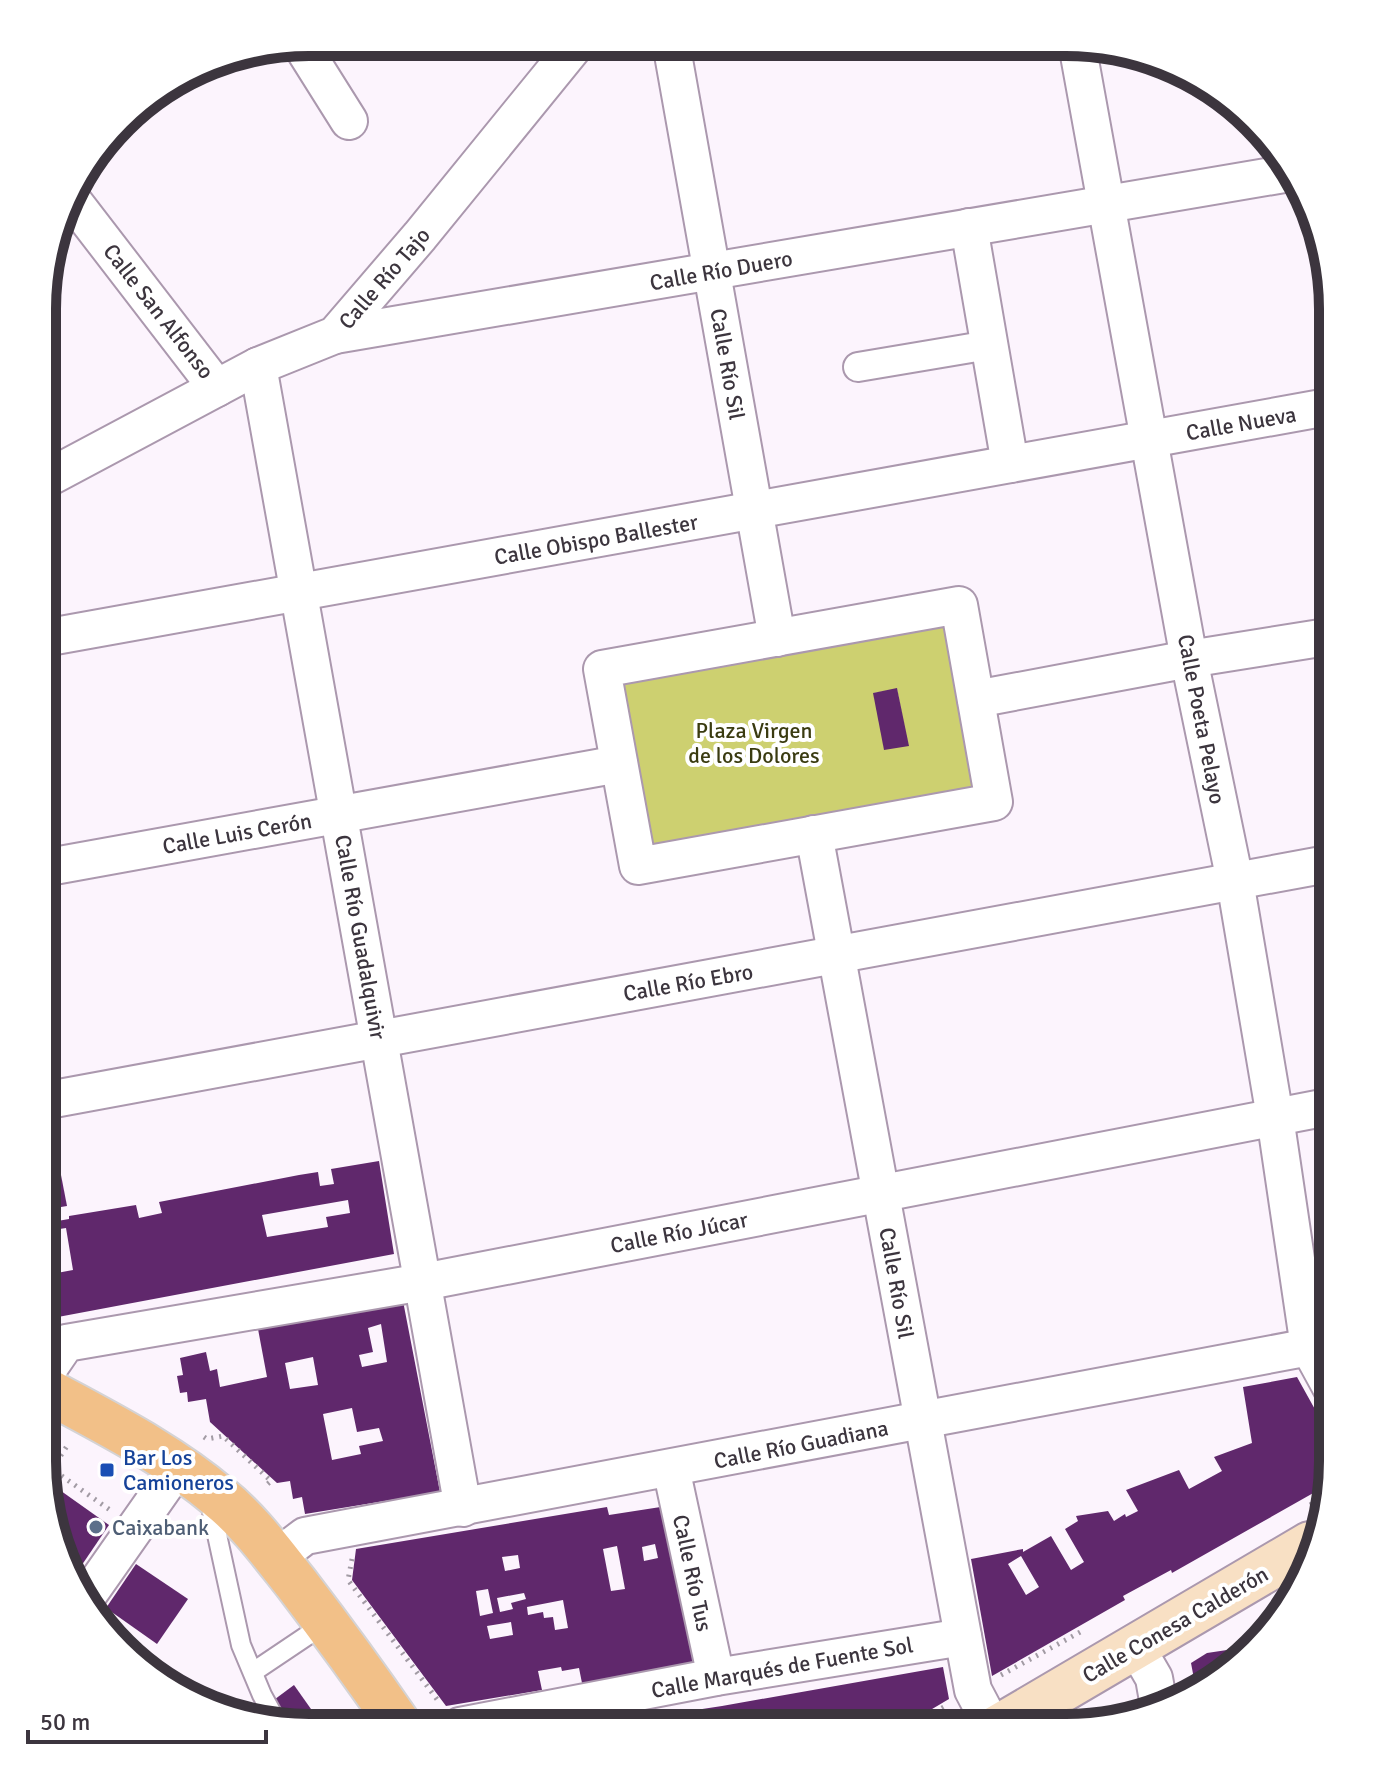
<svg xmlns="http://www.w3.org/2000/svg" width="1375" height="1770" viewBox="0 0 1375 1770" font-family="Signika,sans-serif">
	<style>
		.green { fill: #cdd070; fill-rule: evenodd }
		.building { fill: #60286c; fill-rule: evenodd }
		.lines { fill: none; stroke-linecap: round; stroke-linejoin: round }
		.service-casing { stroke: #ab98ae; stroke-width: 22 }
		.pedestrian-casing { stroke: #ab98ae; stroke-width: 32 }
		.minor-casing { stroke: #ab98ae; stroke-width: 40 }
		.secondary-casing { stroke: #ab98ae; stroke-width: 48 }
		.primary-casing { stroke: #d4d3d5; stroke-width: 48 }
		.path { stroke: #a29ba4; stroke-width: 5; stroke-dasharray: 2 6; stroke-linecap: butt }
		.service { stroke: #fff; stroke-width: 18 }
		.pedestrian { stroke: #fff; stroke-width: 28 }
		.minor { stroke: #fff; stroke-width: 36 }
		.secondary { stroke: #f8e0c4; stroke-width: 44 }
		.primary { stroke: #f2c088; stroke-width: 44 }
		.transit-dot { fill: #1a4fb4; stroke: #fff; stroke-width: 3 }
		.service-dot { fill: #5c6f8a; stroke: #fff; stroke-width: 3 }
		.labels { text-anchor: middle; stroke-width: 8; stroke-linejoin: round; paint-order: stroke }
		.street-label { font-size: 22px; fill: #3c353e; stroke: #fff }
		.park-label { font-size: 22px; fill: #3a3b10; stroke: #fff }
		.transit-label { font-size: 22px; fill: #164399; stroke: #fff; text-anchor: start }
		.service-label { font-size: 22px; fill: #4e5e75; stroke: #fff; text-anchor: start }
		.rim { fill: none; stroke: #3c353e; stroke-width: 10 }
	</style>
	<rect width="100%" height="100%" fill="#fcf4fd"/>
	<path class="green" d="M959,605L994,802L638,866L602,669ZM897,689L908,746L874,693Z"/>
	<g class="building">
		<path d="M897,688L909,746L884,750L873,693Z"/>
		<path d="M51,1120L59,1166L43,1169V1122Z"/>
		<path d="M379,1161L394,1254L42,1320V1266H44L46,1275L73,1270L66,1228L47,1231L50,1248L42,1250V1215L46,1223L69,1219V1216L136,1205L139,1218L162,1213L159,1202L299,1175L318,1172L320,1186L334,1184L331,1169ZM348,1200L350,1213L326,1217L328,1227L267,1237L262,1215Z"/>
		<path d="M61,1175L67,1206L43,1210V1178Z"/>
		<path d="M403,1301L440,1492L305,1514L302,1497L293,1499L290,1481L277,1483L210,1422L206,1399L188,1402L187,1392L180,1393L177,1376L183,1375L180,1358L206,1352L210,1371L217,1369L220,1387L267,1377L258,1329ZM381,1324L387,1362L362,1367L359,1355L373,1352L368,1328ZM313,1357L318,1385L290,1389L285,1363ZM352,1408L357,1432L379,1428L383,1441L359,1446L361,1454L332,1460L323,1414Z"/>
		<path d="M1297,1377L1332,1440L1331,1483L1172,1573L1171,1570L1123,1596L1125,1600L992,1676L971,1559L1023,1549V1552L1051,1536L1071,1570L1084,1562L1065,1529L1078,1521L1076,1516L1108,1511L1114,1521L1125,1514L1126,1517L1138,1511L1126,1490L1179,1470L1189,1489L1222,1471L1214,1457L1252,1443L1243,1387ZM1021,1556L1039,1587L1026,1595L1008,1564Z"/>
		<path d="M47,1481L109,1525L71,1581L70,1580Z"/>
		<path d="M667,1506L698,1663L582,1683L579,1668L562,1671L561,1667L538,1671L542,1690L446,1706L352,1580L356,1549L607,1507L609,1515ZM655,1544L658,1558L644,1561L642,1547ZM617,1546L625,1589L611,1591L603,1549ZM518,1555L520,1568L505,1571L502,1557ZM488,1589L493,1613L480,1616L476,1591ZM524,1593L526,1599L511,1603L513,1609L500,1612L497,1598ZM563,1600L568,1628L555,1630L553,1617L544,1618L543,1612L528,1615L527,1607ZM511,1622L513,1635L490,1639L487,1626Z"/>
		<path d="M136,1564L188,1599L157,1644L106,1608Z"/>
		<path d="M1274,1622L1255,1639L1252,1626Z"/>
		<path d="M1227,1650L1229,1661L1196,1690L1191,1663L1207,1653Z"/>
		<path d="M943,1667L949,1699L900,1728L597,1727V1725L722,1706Z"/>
		<path d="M294,1685L323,1726H274L251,1717Z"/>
	</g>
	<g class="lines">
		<g class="service-casing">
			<g id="service">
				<path d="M209,1498L241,1645L262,1695L279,1726"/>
				<path d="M253,1672L326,1623"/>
			</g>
		</g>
		<g class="pedestrian-casing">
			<path id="pedestrian" d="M858,367L989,345"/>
		</g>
		<g class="minor-casing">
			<g id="minor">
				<path d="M300,43L349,121"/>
				<path d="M671,43L777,638"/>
				<path d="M1077,44L1189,659L1235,881L1275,1117L1309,1347L1332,1389"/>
				<path d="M70,197L217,388"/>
				<path d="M969,227L1010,464"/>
				<path d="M335,335L1290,173"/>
				<path d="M258,366L463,1508"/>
				<path d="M44,480L258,366L335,335L420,236L577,43"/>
				<path d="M959,605L994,802L638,866L602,669Z"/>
				<path d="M44,638L1333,406"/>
				<path d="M976,699L1189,659L1333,636"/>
				<path d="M814,834L973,1690L993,1728"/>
				<path d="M43,868L619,764"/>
				<path d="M43,1101L1333,863"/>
				<path d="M42,1378L66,1343L423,1282L1333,1106"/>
				<path d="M671,1468L716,1677"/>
				<path d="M276,1558L305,1536L1331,1343"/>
				<path d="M86,1598L178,1467"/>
				<path d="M1136,1647L1154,1678L1159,1706"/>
				<path d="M460,1726L716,1677L963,1637"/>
			</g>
		</g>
		<g class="secondary-casing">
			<path id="secondary" d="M997,1728L1310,1544"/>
		</g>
		<g class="primary-casing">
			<path id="primary" d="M42,1388C102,1421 166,1452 219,1497C249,1521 272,1553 296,1583C332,1630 367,1678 400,1726"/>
		</g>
		<g class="path">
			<path d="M204,1437L207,1439L223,1436L271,1481L264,1487"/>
			<path d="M42,1462L110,1510"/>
			<path d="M52,1469L69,1443"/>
			<path d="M1310,1505L1327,1496"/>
			<path d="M352,1559L348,1580L439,1702"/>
			<path d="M1001,1675L1084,1630"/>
			<path d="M907,1728L944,1707"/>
		</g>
		<use href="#service" class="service"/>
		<use href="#pedestrian" class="pedestrian"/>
		<use href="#minor" class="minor"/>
		<use href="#secondary" class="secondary"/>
		<use href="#primary" class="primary"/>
	</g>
	<rect class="transit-dot" x="99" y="1462" width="16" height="16" rx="4"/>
	<circle class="service-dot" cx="96" cy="1527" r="8"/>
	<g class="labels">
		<g class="street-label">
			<text transform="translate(721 270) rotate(-10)" y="8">Calle Río Duero</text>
			<text transform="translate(384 278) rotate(-49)" y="8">Calle Río Tajo</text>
			<text transform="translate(159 311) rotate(52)" y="8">Calle San Alfonso</text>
			<text transform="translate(728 364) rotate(80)" y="8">Calle Río Sil</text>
			<text transform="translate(1241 423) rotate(-10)" y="8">Calle Nueva</text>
			<text transform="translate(596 539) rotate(-10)" y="8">Calle Obispo Ballester</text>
			<text transform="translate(1202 719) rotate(79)" y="8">Calle Poeta Pelayo</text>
			<text transform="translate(237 833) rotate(-10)" y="8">Calle Luis Cerón</text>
			<text transform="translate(361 937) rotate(80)" y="8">Calle Río Guadalquivir</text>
			<text transform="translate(688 982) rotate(-10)" y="8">Calle Río Ebro</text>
			<text transform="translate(679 1232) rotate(-11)" y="8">Calle Río Júcar</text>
			<text transform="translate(897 1283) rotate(80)" y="8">Calle Río Sil</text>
			<text transform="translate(801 1444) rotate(-11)" y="8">Calle Río Guadiana</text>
			<text transform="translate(693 1573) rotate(78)" y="8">Calle Río Tus</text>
			<text transform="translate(1175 1624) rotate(-30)" y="8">Calle Conesa Calderón</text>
			<text transform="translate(782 1667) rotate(-10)" y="8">Calle Marqués de Fuente Sol</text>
		</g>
		<g class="park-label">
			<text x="754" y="738">Plaza Virgen<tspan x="754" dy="25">de los Dolores</tspan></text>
		</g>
		<g class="transit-label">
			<text x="123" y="1465">Bar Los<tspan x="123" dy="25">Camioneros</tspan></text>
		</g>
		<g class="service-label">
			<text x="112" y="1535">Caixabank</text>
		</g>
	</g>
	<path d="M0 0H1375V1770H0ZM309 56H1066A253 253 0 0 1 1319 309V1461A253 253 0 0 1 1066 1714H309A253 253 0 0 1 56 1461V309A253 253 0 0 1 309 56Z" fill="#fff" fill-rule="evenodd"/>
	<path class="rim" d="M309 56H1066A253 253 0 0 1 1319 309V1461A253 253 0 0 1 1066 1714H309A253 253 0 0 1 56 1461V309A253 253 0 0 1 309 56Z"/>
	<path d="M28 1730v12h238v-12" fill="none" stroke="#3c353e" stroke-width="4"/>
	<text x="40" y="1730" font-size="24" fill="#3c353e" stroke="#ffffff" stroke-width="6" paint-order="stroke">50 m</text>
</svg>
